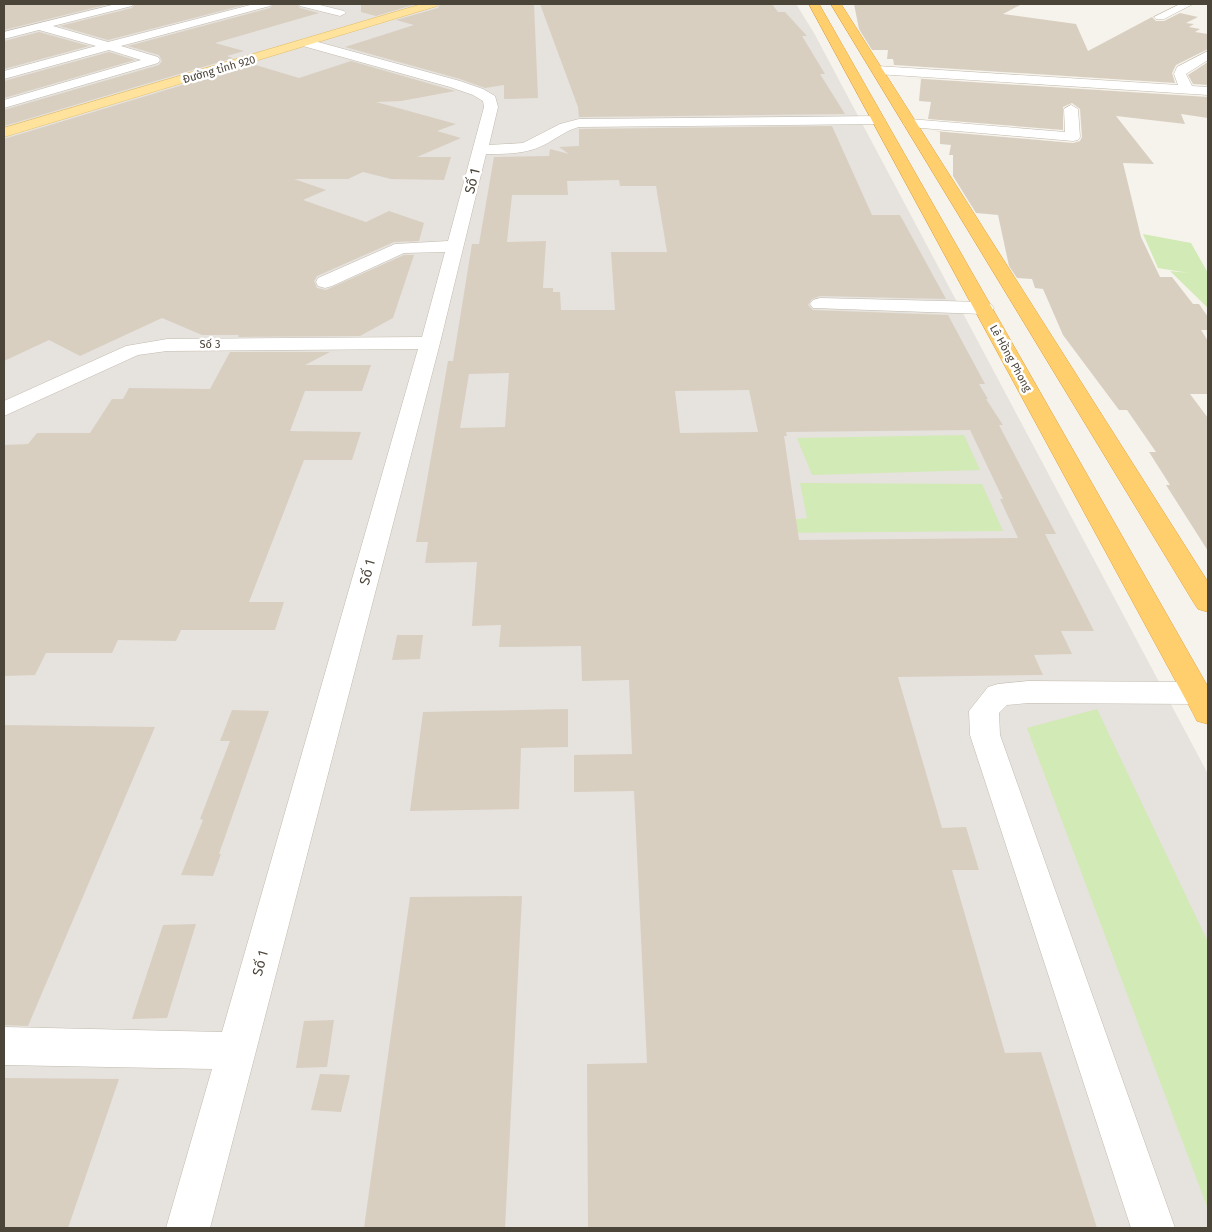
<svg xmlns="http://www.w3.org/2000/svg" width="1212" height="1232" viewBox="0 0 1212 1232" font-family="'Fira Sans',sans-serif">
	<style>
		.industrial { fill: #e6e2dd }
		.green { fill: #d2eab5 }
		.building { fill: #d8cfc1; fill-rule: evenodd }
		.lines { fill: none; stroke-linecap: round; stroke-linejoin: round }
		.minor-casing { stroke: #c2bbae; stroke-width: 1 }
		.major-casing { stroke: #e6c16a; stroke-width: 1 }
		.highway-casing { stroke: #e0a43c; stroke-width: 1 }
		.minor { fill: #fff; fill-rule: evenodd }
		.major { fill: #ffe39c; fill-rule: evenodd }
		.highway { fill: #ffcf6e; fill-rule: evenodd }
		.labels { text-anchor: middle; stroke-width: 5; stroke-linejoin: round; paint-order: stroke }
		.far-street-label { font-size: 11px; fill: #4b4439; stroke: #fff }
		.street-label { font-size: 14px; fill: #4b4439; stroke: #fff }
	</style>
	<rect width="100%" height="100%" fill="#f6f3ec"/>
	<path class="industrial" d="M4,4H796L814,33L1208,774V1228H4Z"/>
	<g class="green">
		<path d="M1143,234L1191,243L1208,273V308L1170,271L1189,273L1158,268Z"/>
		<path d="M964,435L980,470L812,475L797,438Z"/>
		<path d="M800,483L982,484L1003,531L769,533V522L807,518Z"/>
		<path d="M1097,709L1208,942V1209L1027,728Z"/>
	</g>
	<g class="building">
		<path d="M4,4H109L4,30Z"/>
		<path d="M135,4H248L108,40L60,26L132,8Z"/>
		<path d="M273,4H297L300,8L319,13L215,43L244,51L227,56L233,58L4,126V110L159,65L162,61L159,55L128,46L270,8Z"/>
		<path d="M361,4H416L376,16L361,12Z"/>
		<path d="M440,4H534L538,98L504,99V85L485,88L460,79L345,47L414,25L396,20L438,8Z"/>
		<path d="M540,4H772L778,12H785L807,36H802L825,74H820L845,114L579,117L578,107Z"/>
		<path d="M854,4H1022L1003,14L1076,24L1088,51L1152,17L1156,21H1164L1180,13L1198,17L1186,23L1194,24L1189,27L1200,29L1195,32L1208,34V49L1176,65L1172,73L1175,83L894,65L893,59H887L888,50H872L859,29Z"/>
		<path d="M39,32L89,46L4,69V41Z"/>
		<path d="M109,52L135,60L4,98V81Z"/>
		<path d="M351,61L455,91L401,101L376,102L456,124L437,131L461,138L417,157H451L444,180L391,179L363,172L348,179H294L326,190L303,200L366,222L389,211L424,223L419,241L394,242L317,276L314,281L317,288L326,290L404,255H414L393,318L360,336L238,337L239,335H202L162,318L80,356L49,340L4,361V139L252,64L299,78Z"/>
		<path d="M1208,62V85L1193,84L1188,75Z"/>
		<path d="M909,78L1208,97V118L1181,114L1185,124L1116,116L1154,164L1123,163L1141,237L1160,277H1172L1193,304H1199L1208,317V330H1201L1208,341V394H1190L1208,418V551L1166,485H1170L1149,452H1156L1127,410H1119L1063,335L1043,289L1035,288L1032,279L1017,278L1009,266L998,215L976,213L953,176V155H949L951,145L940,144V132L934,131L1073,143L1080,141L1082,137L1080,109L1072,103L1063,107V130L928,119L931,102L919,101L921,79Z"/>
		<path d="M832,126L872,215H900L946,299L820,296L812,299L808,305L813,310L948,315L985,384H979L988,399H986L1003,425H999L1056,534H1045L1094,631H1061L1072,654L1034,655L1043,675L898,677L942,828L966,827L979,870H952L1005,1053L1041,1052L1097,1228H588L587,1064L647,1063L634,791L574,792V755L632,754L629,680L582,681L581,646L499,647L501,625L472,626L477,562L425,563L428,542H416L448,361H453L472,244H479L494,157L549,156L550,149L569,154L559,147L579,146V129ZM619,180L620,186H656L667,252H611L615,310H561L560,292H553V288H543L546,241L507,242L512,195H568L567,181ZM509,373L505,427L460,428L469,374ZM749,390L758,432L680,433L675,391ZM970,430L1003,499H1000L1018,538L799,540L784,436H787L786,432Z"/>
		<path d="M230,352H330L305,365H371L362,391H305L290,431L361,432L352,460H304L249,602H284L275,630H181L176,641L118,640L112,653H46L35,675L4,676V445L28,444L37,433H90L112,399H123L129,388L210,389Z"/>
		<path d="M397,635H423L420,659L392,660Z"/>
		<path d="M568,709V747L521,748L519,809L410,811L423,712Z"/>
		<path d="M232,710L269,711L219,854H221L213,876L181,875L203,820L200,819L230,741H220Z"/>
		<path d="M4,725L155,727L28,1026L4,1025Z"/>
		<path d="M522,896L505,1228H364L410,897Z"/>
		<path d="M196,924L167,1018L132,1019L163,925Z"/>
		<path d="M334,1020L327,1067L296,1068L304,1021Z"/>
		<path d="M320,1074L350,1075L341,1112L311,1110Z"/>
		<path d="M4,1078L119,1079L68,1228H4Z"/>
	</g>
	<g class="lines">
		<g class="minor-casing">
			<g id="minor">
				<path d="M116,4H133L132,6L53,26L108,42L254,4H271L270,6L121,46L158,57L160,60L158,63L4,108V100L141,60L109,50L4,79V71L96,46L39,30L4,39V32Z"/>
				<path d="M299,4H316L344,11L346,13L340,16L300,6Z"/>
				<path d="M1180,4H1193L1164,19H1156L1154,17Z"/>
				<path d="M307,39L460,81L483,89L495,96L498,107L489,145L523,143L560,124L579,119L879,116L886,120L879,124L579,127C566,130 556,139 544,145C526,154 507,154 486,154L440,343L210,1228H166L212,1069L4,1065V1027L222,1032L418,349L167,351L138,355L4,416V401L126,346L167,339L422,337L445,252L404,253L332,286L325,288L318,286L316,282L318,278L395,244L448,241L484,107L483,101L473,95L450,87L303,46L301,43Z"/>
				<path d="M1208,51V60L1186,74L1192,86L1208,87V95L877,74L871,70L877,66L1178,85L1174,74L1177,67Z"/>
				<path d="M1071,105L1078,109L1080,137L1078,140L1073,141L910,127L905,126L903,123L905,120L910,119L1065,132L1064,109Z"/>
				<path d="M820,298L984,302L991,304L994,308L991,312L984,314L813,308L810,304L813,300Z"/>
				<path d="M1028,681L1197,682L1208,687L1207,701L1197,704L1028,703L1007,705L999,713L1000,735L1175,1228H1131L970,735L969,711L988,687L998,684Z"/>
			</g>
		</g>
		<g class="major-casing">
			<path id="major" d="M422,4H438L437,6L4,137V128Z"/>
		</g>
		<g class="highway-casing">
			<g id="highway">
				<path d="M809,4H819L1208,687V724L1197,721L1193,713Z"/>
				<path d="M831,4H841L1208,582V612L1198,609L1194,603Z"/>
			</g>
		</g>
		<use href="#minor" class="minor"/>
		<use href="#major" class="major"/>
		<use href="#highway" class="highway"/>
	</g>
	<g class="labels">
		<g class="far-street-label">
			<text transform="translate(219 69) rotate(-16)" y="4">Đường tỉnh 920</text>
			<text x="210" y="348">Số 3</text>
			<text transform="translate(1011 358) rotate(61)" y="4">Lê Hồng Phong</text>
		</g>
		<g class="street-label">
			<text transform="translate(472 181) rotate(-76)" y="5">Số 1</text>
			<text transform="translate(367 572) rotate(-75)" y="5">Số 1</text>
			<text transform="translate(260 963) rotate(-75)" y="5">Số 1</text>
		</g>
	</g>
	<rect width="1212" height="1232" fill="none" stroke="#4b4439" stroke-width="10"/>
</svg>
